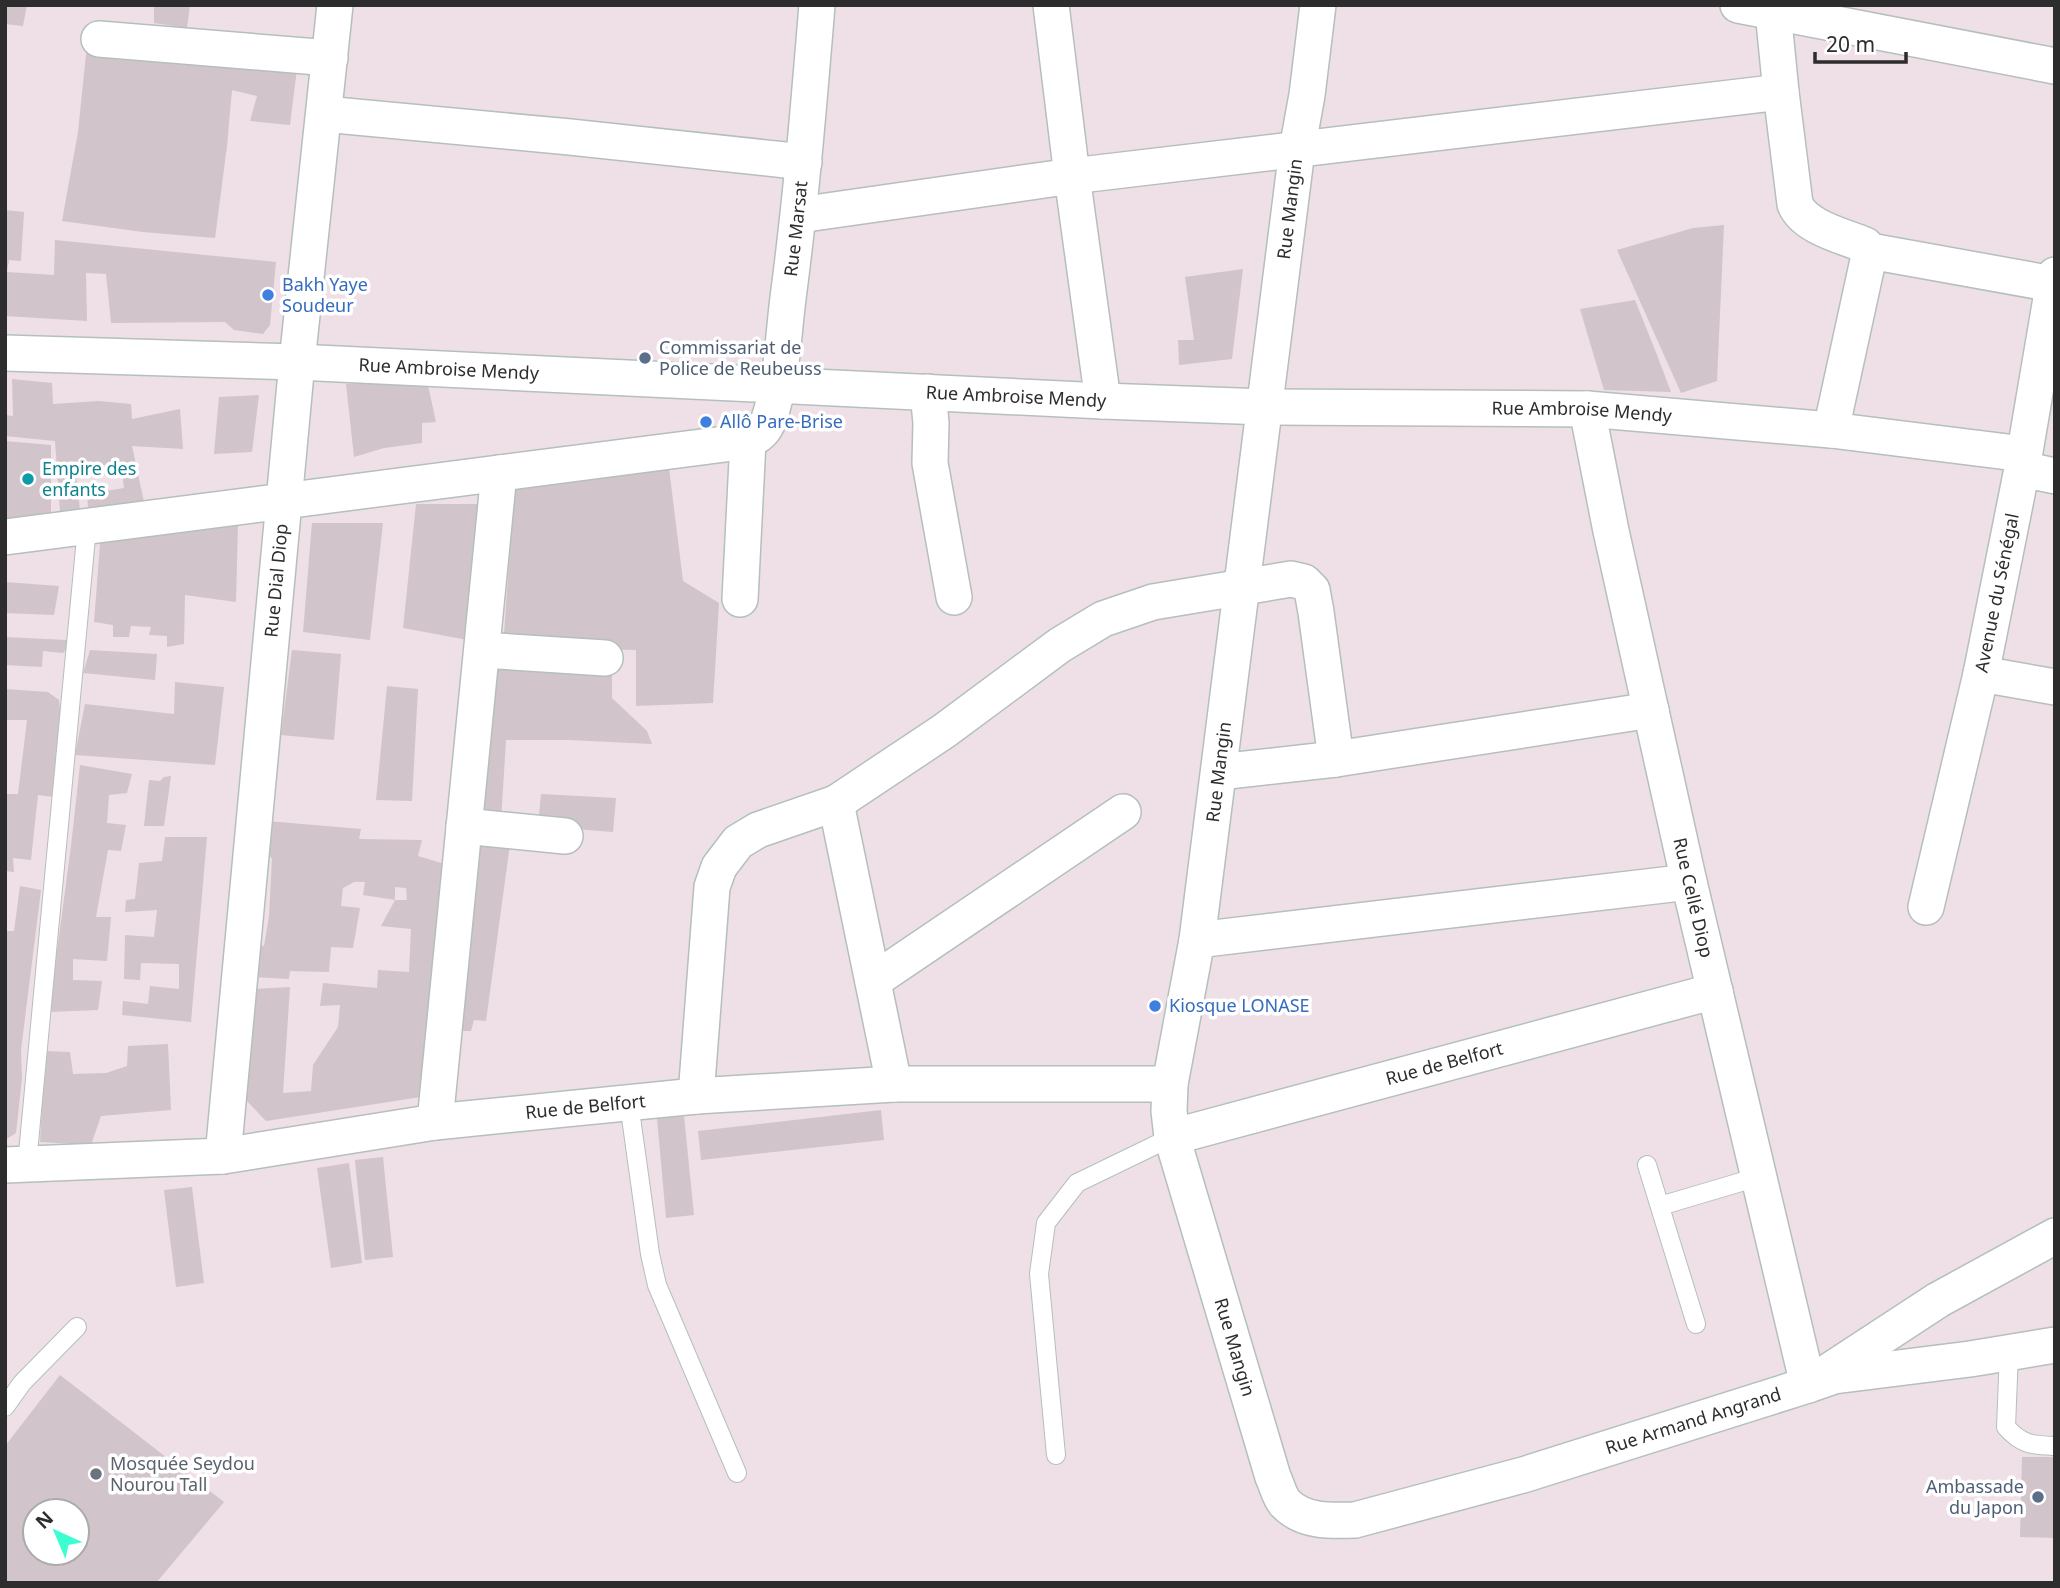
<svg xmlns="http://www.w3.org/2000/svg" width="2060" height="1588" viewBox="0 0 2060 1588" font-family="'Noto Sans',sans-serif">
	<style>
		.building { fill: #d1c4ca; fill-rule: evenodd }
		.lines { fill: none; stroke-linecap: round; stroke-linejoin: round }
		.service-casing { stroke: #b3c0bd; stroke-width: 20 }
		.minor-casing { stroke: #b3c0bd; stroke-width: 38 }
		.service { stroke: #fff; stroke-width: 18 }
		.minor { stroke: #fff; stroke-width: 35 }
		.shop-dot { fill: #3f7fe0; stroke: #fff; stroke-width: 2.5 }
		.service-dot { fill: #5c6f8a; stroke: #fff; stroke-width: 2.5 }
		.culture-dot { fill: #0f9aa8; stroke: #fff; stroke-width: 2.5 }
		.worship-dot { fill: #6b7280; stroke: #fff; stroke-width: 2.5 }
		.labels { text-anchor: middle; stroke-width: 7; stroke-linejoin: round; paint-order: stroke }
		.street-label { font-size: 18px; fill: #2d2d2d; stroke: #fff }
		.shop-label { font-size: 18px; fill: #366cbe; stroke: #fff; text-anchor: start }
		.service-label { font-size: 18px; fill: #4e5e75; stroke: #fff; text-anchor: start }
		.culture-label { font-size: 18px; fill: #0d838f; stroke: #fff; text-anchor: start }
		.worship-label { font-size: 18px; fill: #5b616d; stroke: #fff; text-anchor: start }
	</style>
	<rect width="100%" height="100%" fill="#efdfe7"/>
	<g class="building">
		<path d="M5,5H27L23,26L5,24Z"/>
		<path d="M154,5H190L187,28L154,23Z"/>
		<path d="M87,45L298,61L290,125L250,121L257,96L232,90L227,146L215,238L143,232L62,221L78,132Z"/>
		<path d="M5,210L24,212L21,261L9,260L7,272L54,275L55,240L276,262L270,325L263,334L234,330L225,322L111,323L106,274L86,273L87,321L5,316Z"/>
		<path d="M1724,225L1717,381L1681,393L1617,250L1693,228Z"/>
		<path d="M1243,269L1232,359L1179,365L1178,340H1194L1185,277Z"/>
		<path d="M1635,300L1657,355L1671,392L1604,390L1580,309Z"/>
		<path d="M12,379L52,383L53,404L99,401L131,404L132,419L180,409L183,449L132,446L144,502L88,508L87,494L124,488L121,464L75,467L80,510L60,511L55,441L5,436V415L13,416Z"/>
		<path d="M427,381L436,422L422,423V443L384,448L354,457L346,384Z"/>
		<path d="M259,395L252,452L214,454L219,397Z"/>
		<path d="M5,441L51,445V513L5,522Z"/>
		<path d="M667,452L683,581L719,603L713,703L636,706V650L588,649L504,633L515,481Z"/>
		<path d="M416,504H490L468,640L403,628Z"/>
		<path d="M238,523L236,602L185,595L184,644L167,647V636L149,635L151,627L131,626L129,637H113V625L94,622L101,532Z"/>
		<path d="M312,523H383L370,640L303,632Z"/>
		<path d="M5,582L59,586L54,615L5,613Z"/>
		<path d="M5,637L67,640V649L63,653L43,651L42,667L5,665Z"/>
		<path d="M90,650L157,654L155,680L83,673Z"/>
		<path d="M292,650L341,654L334,740L281,735Z"/>
		<path d="M504,662L612,667V698L647,731L652,744L569,740H506L501,821L481,819L495,672Z"/>
		<path d="M175,682L224,687L215,765L75,755L85,704L174,714Z"/>
		<path d="M387,686L418,689L412,801L376,800Z"/>
		<path d="M5,689L48,692L59,700L61,721L54,797L38,795L31,860L13,858L14,872L5,871V794H18L27,720H5Z"/>
		<path d="M80,765L132,774L127,793L109,795L107,823L126,825L121,851L108,850L96,917H111L107,961L73,959V980L102,981L98,1010L49,1012L71,846Z"/>
		<path d="M171,776L164,826H144L149,780L160,781L164,777Z"/>
		<path d="M541,794L616,798L613,832L538,826Z"/>
		<path d="M267,821L361,829L359,839L422,840L418,856L451,866L427,1096L266,1121L245,1099L254,989L290,987L283,1093L311,1091L313,1065L338,1027L340,1005L320,1006L323,983L377,988L378,970L409,972L411,929L381,926L395,900H407L406,888L395,887V900L363,895L365,882H354L343,888L341,906L360,908L353,948L331,947L329,972L290,971L289,979L252,977L256,945L264,946L269,916L272,859L263,847Z"/>
		<path d="M165,837H207L191,1022L122,1015L123,1001L148,1004L150,986L179,989V964L141,963L140,980L124,979L125,935L154,937L157,910L125,912L126,900L135,899L139,863L162,861Z"/>
		<path d="M478,837L510,844L486,1021L474,1020L471,1031H462Z"/>
		<path d="M20,886L41,890L21,1050L22,1078L16,1133L5,1140V931H14Z"/>
		<path d="M168,1044L171,1110L101,1116L91,1145L40,1142L45,1051L70,1052L73,1074L106,1073L127,1066L128,1046Z"/>
		<path d="M881,1110L884,1140L701,1160L698,1131Z"/>
		<path d="M684,1116L694,1215L666,1218L657,1118Z"/>
		<path d="M383,1157L393,1257L365,1260L355,1160Z"/>
		<path d="M349,1163L362,1263L331,1268L317,1168Z"/>
		<path d="M192,1187L204,1283L176,1287L164,1190Z"/>
		<path d="M60,1375L224,1502L156,1583H5V1446ZM35,1511H77V1553H35Z"/>
		<path d="M2022,1457H2055V1538L2020,1537Z"/>
	</g>
	<g class="lines">
		<g class="service-casing">
			<g id="service">
				<path d="M629,1103L650,1254L657,1285L737,1473"/>
				<path d="M27,1164L87,527"/>
				<path d="M1647,1165L1696,1324"/>
				<path d="M1660,1206L1758,1177"/>
				<path d="M2009,1352L2006,1427C2022,1445 2032,1445 2055,1446"/>
				<path d="M5,1407L22,1383L77,1327"/>
				<path d="M1056,1455L1039,1274L1046,1223L1077,1183L1172,1137"/>
			</g>
		</g>
		<g class="minor-casing">
			<g id="minor">
				<path d="M1051,5L1072,176L1103,401"/>
				<path id="s1" d="M1318,5L1307,95L1297,150L1197,940L1170,1084L1169,1111L1172,1137L1273,1477C1277,1485 1279,1496 1285,1503C1303,1522 1330,1521 1355,1520L1523,1475L1808,1385L1938,1300L2055,1236"/>
				<path d="M1738,5L2055,66"/>
				<path d="M1773,11L1781,92L1795,204C1804,227 1843,236 1865,245L1870,251L1831,430"/>
				<path d="M99,39L330,58"/>
				<path d="M324,114L570,137L804,162"/>
				<path d="M799,215L1072,176L1781,92"/>
				<path d="M1870,251L2053,284"/>
				<path id="s2" d="M5,353L297,362L1103,401L1265,407L1587,409L1831,430L2024,454"/>
				<path d="M928,392L931,423L930,463L954,597"/>
				<path id="s3" d="M1587,409L1611,531L1689,882L1808,1385L1834,1376L1970,1359L2055,1345"/>
				<path d="M2022,469L2055,476"/>
				<path id="s4" d="M5,537L748,441C758,436 765,431 769,419C782,381 783,338 788,298C801,200 809,103 817,5"/>
				<path d="M740,599L748,441"/>
				<path d="M482,650L605,658"/>
				<path d="M1981,674L2055,687"/>
				<path d="M1219,772L1336,759L1651,710"/>
				<path d="M836,803L894,1084"/>
				<path d="M464,826L565,836"/>
				<path id="s5" d="M1926,907L1981,674L2022,469L2055,275"/>
				<path d="M1197,940L1689,882"/>
				<path d="M873,981L1123,812"/>
				<path d="M696,1096L712,887L719,867L738,842L758,830L836,803L944,731L1060,645L1103,619L1153,602L1291,579L1304,582L1312,590L1316,612L1336,759"/>
				<path d="M435,1122L499,473"/>
				<path id="s6" d="M1172,1137L1715,991"/>
				<path id="s7" d="M223,1156L297,362L335,5"/>
				<path id="s8" d="M5,1165L223,1156L435,1122L696,1096L894,1084H1170"/>
			</g>
		</g>
		<use href="#service" class="service"/>
		<use href="#minor" class="minor"/>
	</g>
	<g class="shop-dot">
		<circle cx="268" cy="295" r="7"/>
		<circle cx="706" cy="422" r="7"/>
		<circle cx="1155" cy="1006" r="7"/>
	</g>
	<g class="service-dot">
		<circle cx="645" cy="358" r="7"/>
		<circle cx="2038" cy="1497" r="7"/>
	</g>
	<circle class="culture-dot" cx="28" cy="479" r="7"/>
	<circle class="worship-dot" cx="96" cy="1474" r="7"/>
	<g class="labels">
		<g class="street-label">
			<text transform="translate(1290 209) rotate(-83)" y="6">Rue Mangin</text>
			<text dy="6" stroke="none"><textPath href="#s4" startOffset="973">Rue Marsat</textPath></text>
			<text dy="6" stroke="none"><textPath href="#s2" startOffset="444">Rue Ambroise Mendy</textPath></text>
			<text dy="6" stroke="none"><textPath href="#s2" startOffset="1012">Rue Ambroise Mendy</textPath></text>
			<text dy="6" stroke="none"><textPath href="#s2" startOffset="1578">Rue Ambroise Mendy</textPath></text>
			<text dy="6" stroke="none"><textPath href="#s7" startOffset="578">Rue Dial Diop</textPath></text>
			<text dy="6" stroke="none"><textPath href="#s5" startOffset="322">Avenue du Sénégal</textPath></text>
			<text transform="translate(1219 772) rotate(-83)" y="6">Rue Mangin</text>
			<text dy="6" stroke="none"><textPath href="#s3" startOffset="500">Rue Cellé Diop</textPath></text>
			<text dy="6" stroke="none"><textPath href="#s6" startOffset="282">Rue de Belfort</textPath></text>
			<text dy="6" stroke="none"><textPath href="#s8" startOffset="584">Rue de Belfort</textPath></text>
			<text dy="6" stroke="none"><textPath href="#s1" startOffset="1362">Rue Mangin</textPath></text>
			<text dy="6" stroke="none"><textPath href="#s1" startOffset="1953">Rue Armand Angrand</textPath></text>
		</g>
		<g class="shop-label">
			<text x="282" y="291">Bakh Yaye<tspan x="282" dy="21">Soudeur</tspan></text>
			<text x="720" y="428">Allô Pare-Brise</text>
			<text x="1169" y="1012">Kiosque LONASE</text>
		</g>
		<g class="service-label">
			<text x="659" y="354">Commissariat de<tspan x="659" dy="21">Police de Reubeuss</tspan></text>
			<text x="2024" y="1493" text-anchor="end">Ambassade<tspan x="2024" dy="21">du Japon</tspan></text>
		</g>
		<g class="culture-label">
			<text x="42" y="475">Empire des<tspan x="42" dy="21">enfants</tspan></text>
		</g>
		<g class="worship-label">
			<text x="110" y="1470">Mosquée Seydou<tspan x="110" dy="21">Nourou Tall</tspan></text>
		</g>
	</g>
	<rect width="2060" height="1588" fill="none" stroke="#2d2d2d" stroke-width="14"/>
	<g transform="translate(56 1532) rotate(316)"><circle r="33" fill="#ffffff" stroke="#ababab" stroke-width="2"/>
	<path d="M0-5L12 26L0 18L-12 26Z" fill="#3dfed0"/>
	<text y="-10" font-size="19" font-weight="bold" text-anchor="middle" fill="#2d2d2d">N</text>
	</g>
	<path d="M1815 52v10h91v-10" fill="none" stroke="#2d2d2d" stroke-width="3.5"/>
	<text x="1826" y="52" font-size="21" fill="#2d2d2d" stroke="#ffffff" stroke-width="5" paint-order="stroke">20 m</text>
</svg>
